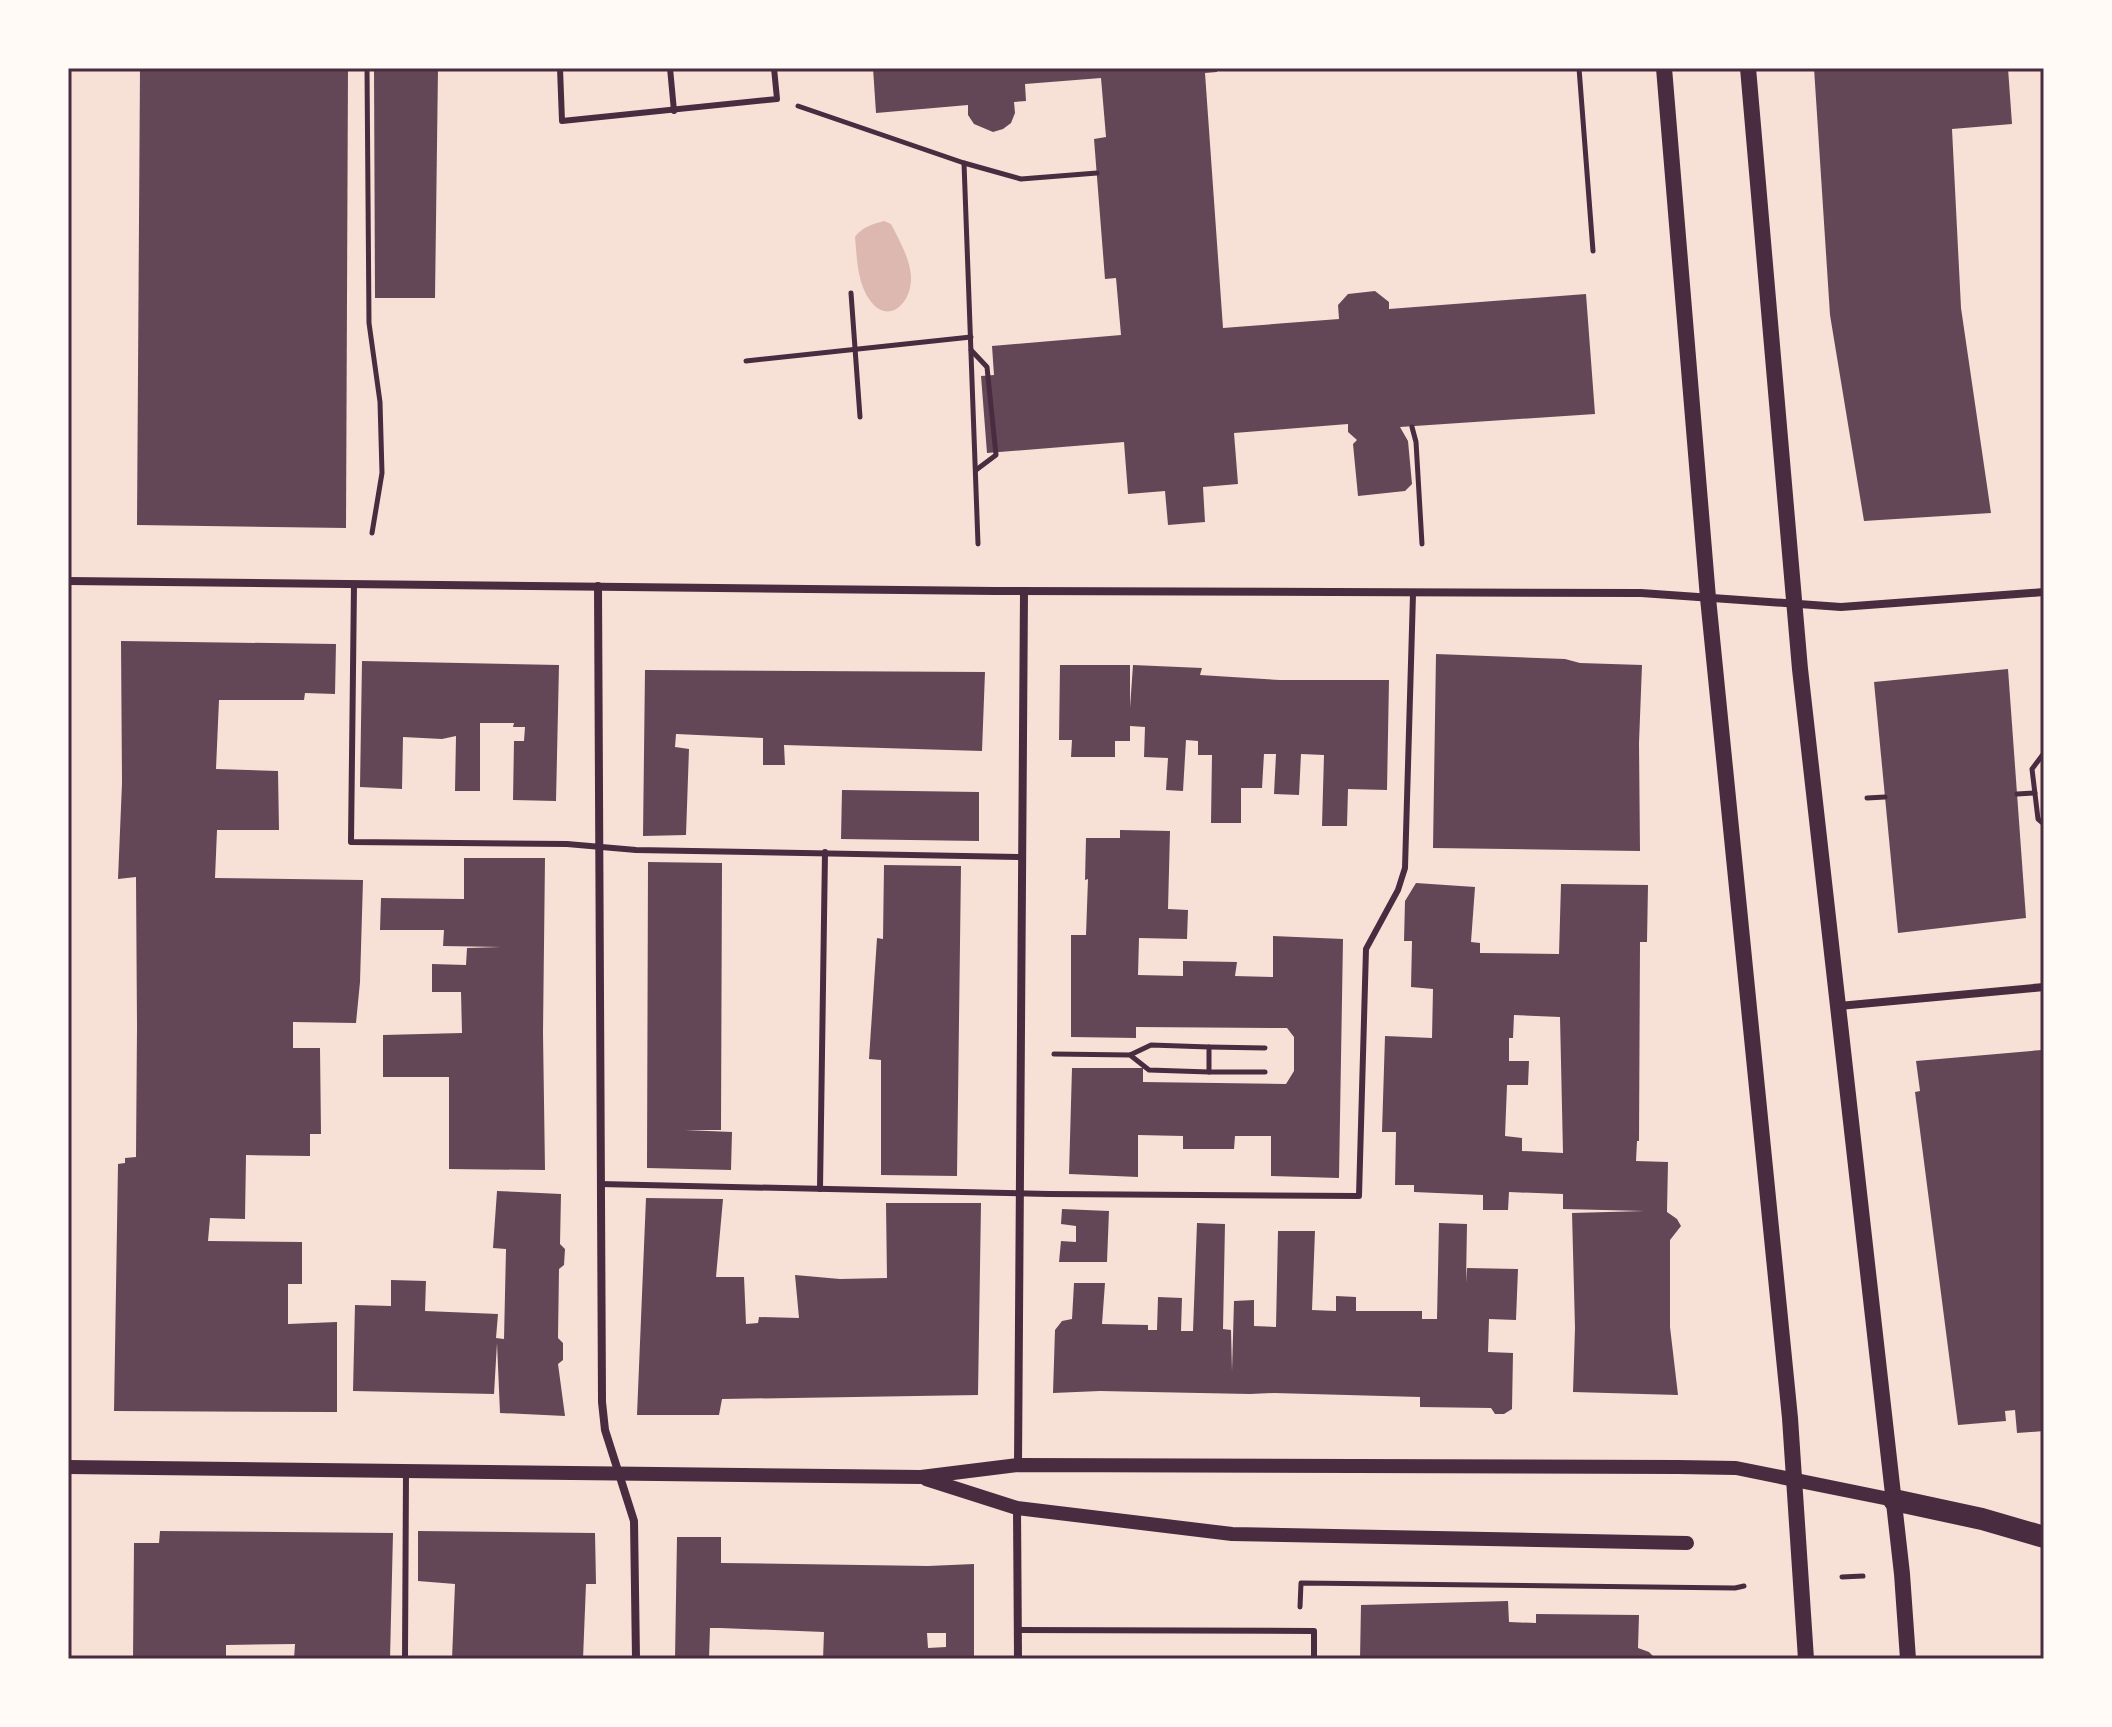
<svg xmlns="http://www.w3.org/2000/svg" width="2112" height="1727" viewBox="0 0 2112 1727" font-family="'Crimson Pro',serif">
	<style>
		.water { fill: #dcb8b0 }
		.building { fill: #644757; fill-rule: evenodd }
		.lines { fill: none; stroke-linecap: round; stroke-linejoin: round }
		.path { stroke: #4a2c40; stroke-width: 5 }
		.service { stroke: #4a2c40; stroke-width: 6 }
		.minor { stroke: #4a2c40; stroke-width: 8 }
		.tertiary { stroke: #4a2c40; stroke-width: 14 }
		.secondary { stroke: #4a2c40; stroke-width: 16 }
		.trunk { stroke: #4a2c40; stroke-width: 22 }
		.neatline { fill: none; stroke: #4a2c40; stroke-width: 3 }
	</style>
	<rect width="100%" height="100%" fill="#f7e1d7"/>
	<path class="water" d="M884,221L891,224C899,240 910,258 911,277C912,303 888,327 869,299C857,281 857,258 855,237C862,227 873,224 884,221Z"/>
	<g class="building">
		<path d="M140,68H348L346,528L137,525Z"/>
		<path d="M374,68H438L435,298H375Z"/>
		<path d="M873,68H1217V72L1205,73L1223,328L1339,319L1338,305L1348,294L1375,291L1389,302V309L1586,294L1595,414L1400,427L1408,441L1412,484L1405,491L1358,496L1353,444L1357,440L1348,432V424L1234,433L1238,484L1203,487L1205,522L1168,525L1165,491L1128,494L1124,442L987,453L981,376L994,375L992,346L1121,335L1116,278L1105,279L1094,139L1106,137L1101,78L1025,84L1026,101L1014,102L1015,113L1011,123L1003,129L993,132L974,124L968,115V105L876,113Z"/>
		<path d="M1814,68H2008L2012,124L1952,129L1961,308L1991,513L1864,521L1830,315Z"/>
		<path d="M121,641L336,644L335,694L305,693L304,700H219L216,769L278,771L279,830H217L215,878L363,880L360,982L356,1023L293,1022V1048H320L321,1134H310V1156L246,1155L245,1219L210,1218L208,1241L302,1242V1284H288V1324L337,1322V1412L114,1411L118,1164L125,1163V1158L136,1157L137,1026L136,877L118,879L122,783Z"/>
		<path d="M1436,654L1565,659L1580,663L1642,665L1639,743L1640,851L1433,848Z"/>
		<path d="M362,661L559,665L556,801L513,800L514,741H524L525,727H513L514,723H480V791H455L456,736L442,739L403,737L402,789L360,787Z"/>
		<path d="M1060,665H1130V708L1133,665L1202,668L1200,675L1280,680H1389L1387,790L1348,789L1347,826H1322L1324,755L1301,754L1299,795L1274,794L1276,754H1264L1262,788H1241V823H1211L1212,755H1198V741L1186,740L1183,791L1166,790L1168,758L1144,757L1145,727L1130,726V741H1115V757H1071L1072,740H1059Z"/>
		<path d="M2008,669L2026,918L1898,933L1874,682Z"/>
		<path d="M645,670L985,672L982,751L784,745L785,765H763V738L676,734L675,747L689,749L686,835L643,836Z"/>
		<path d="M842,790L979,792V841L841,839Z"/>
		<path d="M1120,830L1170,831L1168,909L1188,910L1187,939L1139,938L1138,975L1183,976V961L1237,962L1235,976L1273,977V936L1343,939L1339,1178L1271,1176V1136H1235L1234,1149H1183V1136L1138,1135V1177L1069,1174L1072,1068H1143V1082L1286,1084L1294,1071V1037L1287,1028L1136,1027V1038L1071,1037V935H1086L1088,879L1085,880L1086,838H1120Z"/>
		<path d="M464,858H545L543,1033L545,1170L449,1169V1077H383V1035L462,1033L461,992H432V964L466,965L467,948L501,947L443,946L444,930H380L381,898L464,899Z"/>
		<path d="M648,862L722,863L721,1130H685L732,1132L731,1170L647,1168Z"/>
		<path d="M884,865L961,866L957,1176L881,1175V1060L869,1059L877,938L883,939Z"/>
		<path d="M1416,883L1475,887L1471,942L1480,943V953L1559,954L1561,884L1648,885L1647,942H1640L1639,1141H1637L1636,1161L1668,1162L1667,1212L1677,1219L1681,1226L1670,1240V1327L1678,1395L1573,1392L1575,1328L1572,1213L1644,1211L1563,1209V1194L1509,1192L1508,1210H1483V1195L1414,1192V1185H1395L1396,1132H1382L1385,1036L1432,1038L1433,989L1411,987L1412,941H1404L1405,901ZM1514,1015L1560,1017L1563,1153L1522,1151V1138L1505,1136L1507,1085H1528L1529,1061H1509V1038H1513Z"/>
		<path d="M2042,1050L2044,1077V1431L2017,1433L2015,1410L2005,1411L2006,1421L1958,1425L1915,1092L1920,1091L1916,1061Z"/>
		<path d="M497,1191L561,1194L560,1244L565,1249L564,1265L559,1269L558,1338L563,1343V1360L558,1364L565,1416L500,1413L497,1343L494,1394L353,1391L355,1305L391,1306V1280L426,1281L425,1311L498,1314L496,1338L504,1339L506,1249L493,1248Z"/>
		<path d="M646,1198L723,1199L716,1277H744L746,1324L758,1323L759,1317L799,1318L795,1275L840,1279L887,1278L886,1203H981L978,1395L722,1399L719,1415H637Z"/>
		<path d="M1062,1209L1109,1211L1107,1262H1059L1061,1241L1076,1242V1226L1061,1224Z"/>
		<path d="M1197,1223L1225,1224L1223,1329L1231,1330L1232,1371L1234,1301L1254,1300V1326L1276,1327L1278,1231H1315L1312,1310L1336,1311V1296L1356,1297V1311H1422V1319H1437L1439,1223L1467,1224L1466,1283L1467,1268L1518,1269L1516,1320L1489,1319L1488,1352L1513,1353L1512,1409L1504,1414H1495L1491,1408L1420,1407V1397L1274,1393L1250,1394L1100,1391L1053,1393L1055,1330L1062,1321L1072,1319L1074,1283H1105L1102,1324L1148,1325V1330H1157L1158,1297L1182,1298L1181,1331H1193Z"/>
		<path d="M160,1531L393,1533L390,1659H294L295,1644L226,1645V1659H133L134,1543H159Z"/>
		<path d="M418,1531L595,1533L596,1584H586L583,1659H452L455,1584L418,1581Z"/>
		<path d="M677,1537H721V1563L928,1566L974,1564V1659H823L824,1632L720,1628H710L709,1659H675ZM927,1633H946V1647L928,1648Z"/>
		<path d="M1508,1601L1509,1622L1536,1623V1614L1639,1615L1638,1648L1649,1652L1656,1659H1360L1361,1605Z"/>
	</g>
	<g class="lines">
		<g class="path">
			<path d="M367,68L369,323L380,402L382,473L372,533"/>
			<path d="M1579,68L1593,251"/>
			<path d="M798,106L964,163L1021,179L1097,173"/>
			<path d="M964,163L978,544"/>
			<path d="M851,293L860,417"/>
			<path d="M971,350L987,367L996,455L976,470"/>
			<path d="M746,361L971,337"/>
			<path d="M1412,427L1416,442L1422,544"/>
			<path d="M2044,753L2032,769L2038,819L2044,824"/>
			<path d="M2017,794L2035,793"/>
			<path d="M1867,798L1885,797"/>
			<path d="M1209,1047L1265,1048"/>
			<path d="M1054,1054L1130,1055L1151,1045L1209,1047V1072L1149,1070L1130,1055"/>
			<path d="M1209,1072H1265"/>
			<path d="M1842,1577L1863,1576"/>
			<path d="M1300,1607L1301,1583L1735,1588L1744,1586"/>
		</g>
		<g class="service">
			<path d="M560,68L562,121L777,99L774,68"/>
			<path d="M670,68L674,111"/>
			<path d="M354,584L351,842L567,844L636,850L1022,857"/>
			<path d="M600,1184L1049,1194L1359,1196L1366,949L1398,890L1405,868L1413,594"/>
			<path d="M820,1189L825,852"/>
			<path d="M1018,1630L1314,1631V1659"/>
			<path d="M405,1659L406,1472"/>
		</g>
		<g class="minor">
			<path d="M68,581L996,591L1641,593L1841,607L2044,592"/>
			<path d="M598,586L602,1402L605,1430L634,1521L636,1659"/>
			<path d="M1839,1006L2044,987"/>
			<path d="M1018,1465L1024,591"/>
			<path d="M1017,1508L1018,1659"/>
		</g>
		<g class="tertiary">
			<path d="M68,1467L921,1477L1018,1465L1678,1467L1736,1468L1894,1500"/>
			<path d="M926,1479L1017,1508L1232,1534L1687,1543"/>
		</g>
		<g class="secondary">
			<path d="M1664,68L1708,598L1790,1418L1806,1659"/>
			<path d="M1748,68L1800,669L1902,1574L1908,1659"/>
		</g>
		<path class="trunk" d="M1894,1500L1982,1519L2044,1537"/>
	</g>
	<rect width="2112" height="1727" fill="none" stroke="#fffaf5" stroke-width="140"/>
	<rect x="70" y="70" width="1972" height="1587" class="neatline"/>
</svg>
